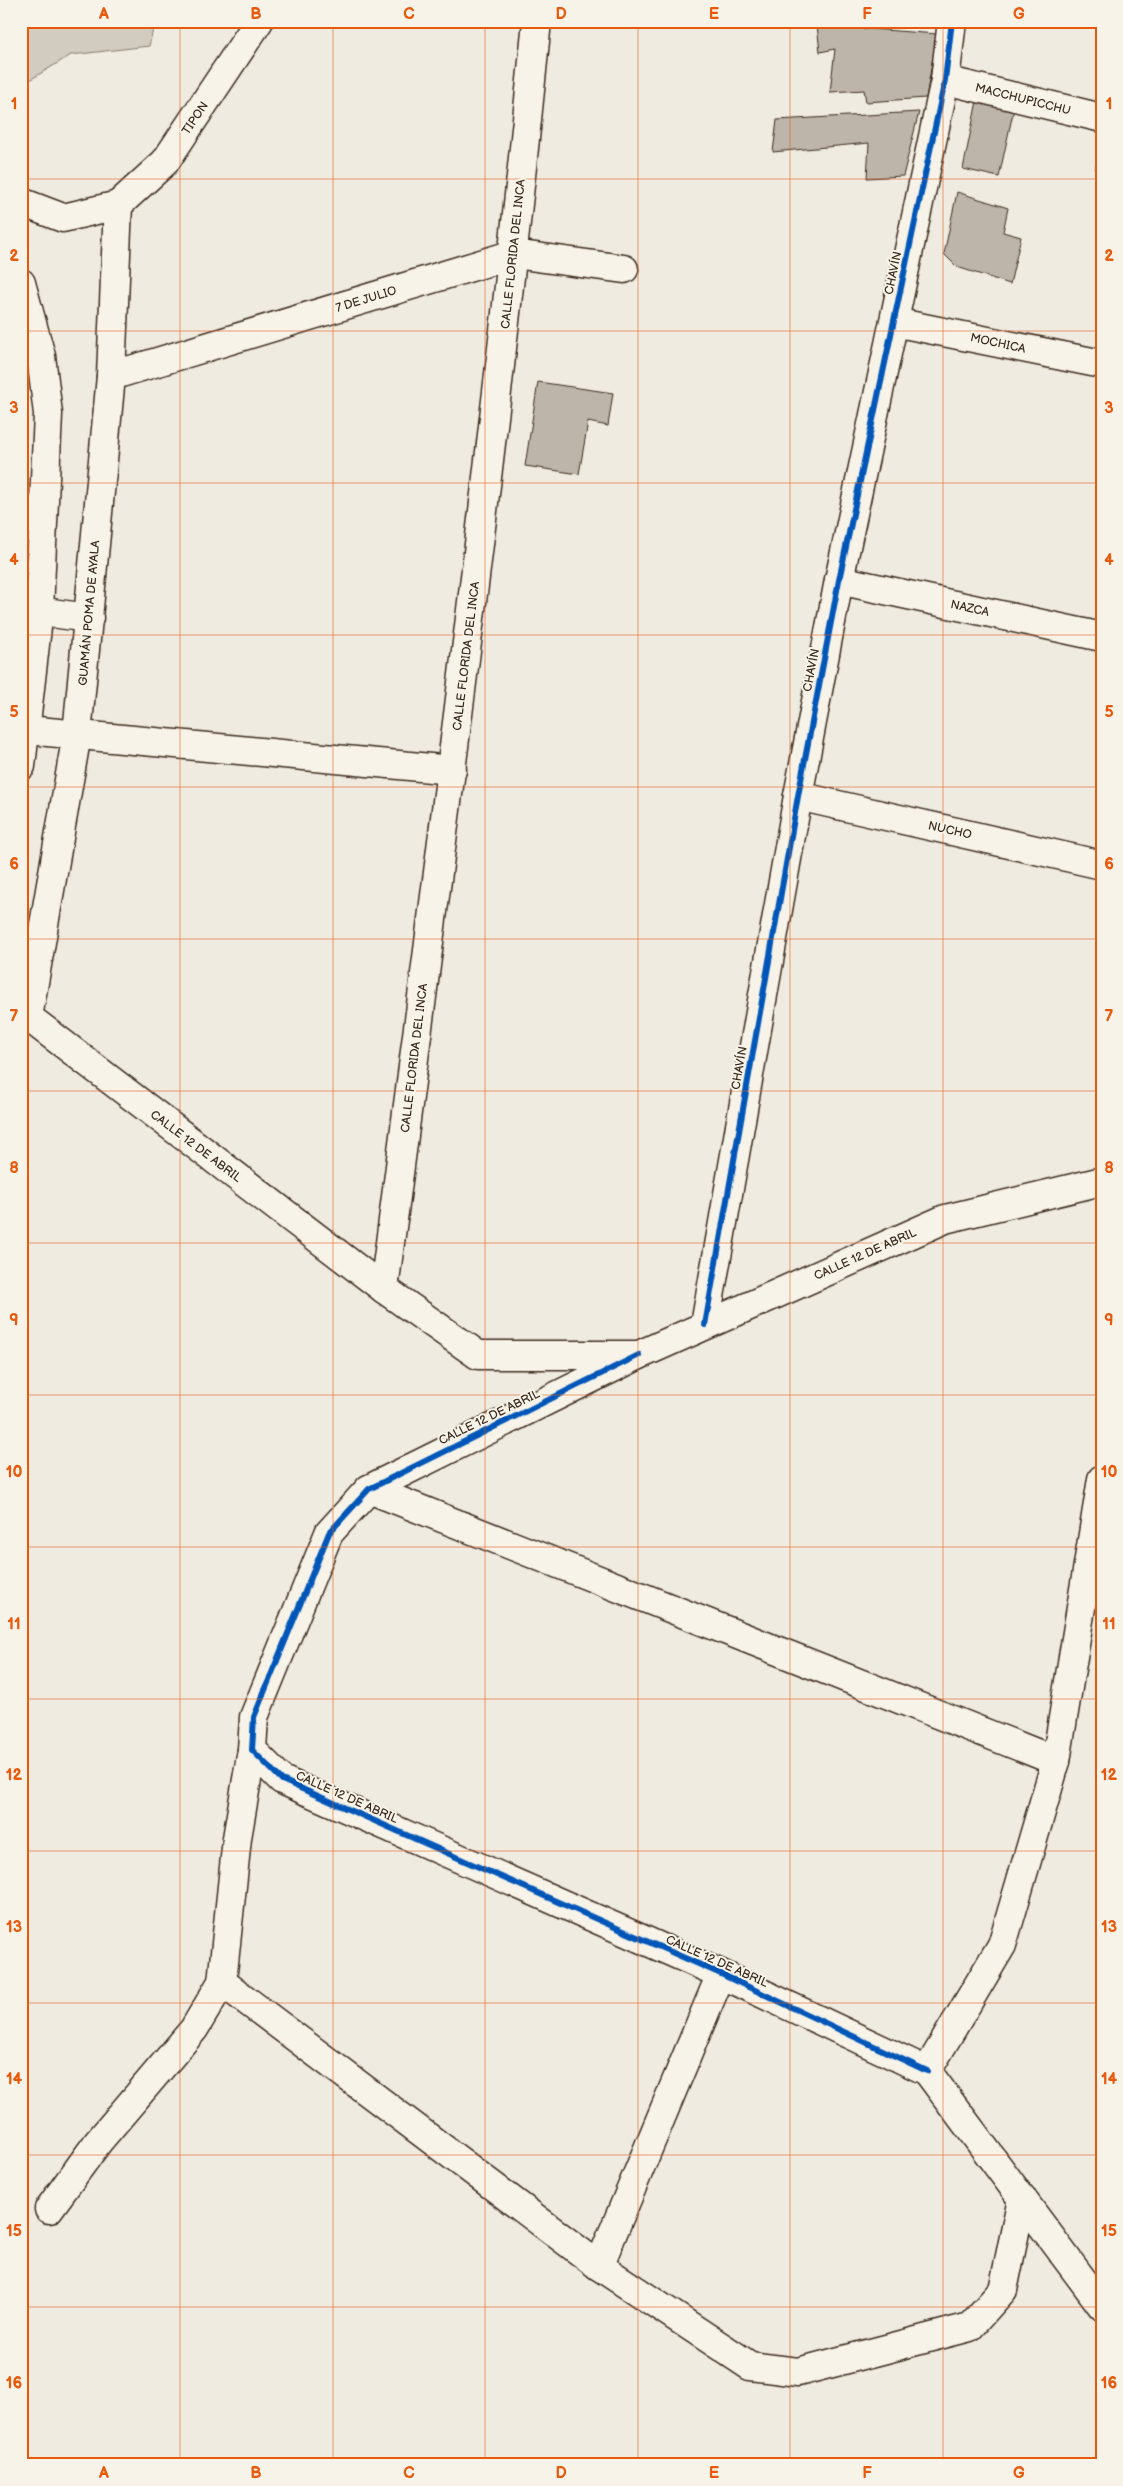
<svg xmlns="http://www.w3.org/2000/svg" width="1123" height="2486" viewBox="0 0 1123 2486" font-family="'Balsamiq Sans',sans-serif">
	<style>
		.green { fill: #d1cbc0; stroke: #867a6f }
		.building { fill: #bdb5aa; stroke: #3b2a1e }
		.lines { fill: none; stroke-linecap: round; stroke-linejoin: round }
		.minor-casing { stroke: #3b2a1e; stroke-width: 31 }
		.minor { stroke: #f7f3e8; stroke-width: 28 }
		.cycleway-casing { stroke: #f7f3e8; stroke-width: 9 }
		.cycleway { stroke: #0057b8; stroke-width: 6 }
		.grid { fill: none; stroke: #e8590c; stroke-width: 1; stroke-opacity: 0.55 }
		.labels { text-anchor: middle; stroke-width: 4; stroke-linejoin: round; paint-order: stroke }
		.street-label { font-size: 12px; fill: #3b2a1e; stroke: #f7f3e8 }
		.neatline { fill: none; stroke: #e8590c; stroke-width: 2 }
		.grid-label { font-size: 16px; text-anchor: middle; font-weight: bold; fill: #e8590c }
	</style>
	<rect width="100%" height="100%" fill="#efebe0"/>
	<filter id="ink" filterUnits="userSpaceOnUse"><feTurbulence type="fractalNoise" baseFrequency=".02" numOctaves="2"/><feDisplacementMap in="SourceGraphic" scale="10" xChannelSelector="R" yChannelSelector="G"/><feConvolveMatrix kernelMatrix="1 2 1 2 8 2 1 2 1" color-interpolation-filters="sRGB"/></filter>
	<g filter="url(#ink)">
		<path class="green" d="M21,21H155L149,46L71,55L28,81L21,89Z"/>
		<g class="building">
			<path d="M817,25L937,34L926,98L866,102L864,90L830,92L835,49L820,52Z"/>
			<path d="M977,101L1014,108L999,177L963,169Z"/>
			<path d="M919,112L903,176L867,178L869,143L773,152L777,120Z"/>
			<path d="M1102,135V171H1095Z"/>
			<path d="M957,192L1008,208L1003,232L1021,237L1010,284L957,267L944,254Z"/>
			<path d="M538,382L613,393L608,426L588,422L579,474L525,466Z"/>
		</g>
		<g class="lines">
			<g class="minor-casing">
				<g id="minor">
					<path d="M945,80L1102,118"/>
					<path d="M21,202L63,218L118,205L165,162L259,21"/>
					<path d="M21,283L41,356L48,414L39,610L21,766"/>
					<path d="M894,322L1102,364"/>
					<path d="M111,376L514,254L624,269"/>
					<path d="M839,580L1102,637"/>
					<path d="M21,609L89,618"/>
					<path d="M27,730L452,770"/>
					<path d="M798,796L1102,865"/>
					<path d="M28,1017L384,1289L478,1355H639L945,1219L1102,1181"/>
					<path d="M28,1017L77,734L111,376L118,205"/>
					<path d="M384,1289C439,867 495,445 537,21"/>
					<path d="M705,1325L798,796L839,580L945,80L952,21"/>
					<path d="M639,1355L369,1489L329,1533L254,1717L252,1750L282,1780L721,1974L927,2071"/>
					<path d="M1102,1479L1056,1761L1002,1945L927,2071L1102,2306"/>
					<path d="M369,1489L1056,1761"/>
					<path d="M222,1982L599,2266L750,2366L798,2372L970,2327L1003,2290L1022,2198"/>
					<path d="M49,2209L98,2142L194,2029L222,1982L237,1838L252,1750"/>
					<path d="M599,2266L721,1974"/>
				</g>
			</g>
			<use href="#minor" class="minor"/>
			<g class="cycleway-casing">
				<g id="cycleway">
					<path d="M705,1325L798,796L839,580L945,80L952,21"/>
					<path d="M639,1355L369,1489L329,1533L254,1717L252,1750L282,1780L721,1974L927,2071"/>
				</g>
			</g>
			<use href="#cycleway" class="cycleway"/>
		</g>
	</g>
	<path class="grid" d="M180,21V2465M333,21V2465M485,21V2465M638,21V2465M790,21V2465M943,21V2465M21,179H1102M21,331H1102M21,483H1102M21,635H1102M21,787H1102M21,939H1102M21,1091H1102M21,1243H1102M21,1395H1102M21,1547H1102M21,1699H1102M21,1851H1102M21,2003H1102M21,2155H1102M21,2307H1102"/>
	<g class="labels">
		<g class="street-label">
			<text transform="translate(1023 99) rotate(14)" y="4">MACCHUPICCHU</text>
			<text transform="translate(195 118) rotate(-56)" y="4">TIPON</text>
			<text transform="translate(513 254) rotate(-84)" y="4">CALLE FLORIDA DEL INCA</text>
			<text transform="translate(893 273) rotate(-78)" y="4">CHAVÍN</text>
			<text transform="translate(366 299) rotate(-17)" y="4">7 DE JULIO</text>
			<text transform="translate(998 343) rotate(12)" y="4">MOCHICA</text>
			<text transform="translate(970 608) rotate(12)" y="4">NAZCA</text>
			<text transform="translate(89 613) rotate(-85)" y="4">GUAMÁN POMA DE AYALA</text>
			<text transform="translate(466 656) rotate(-83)" y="4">CALLE FLORIDA DEL INCA</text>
			<text transform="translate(811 670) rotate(-79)" y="4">CHAVÍN</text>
			<text transform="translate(950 830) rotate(13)" y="4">NUCHO</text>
			<text transform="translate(414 1058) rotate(-83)" y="4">CALLE FLORIDA DEL INCA</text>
			<text transform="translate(739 1068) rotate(-80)" y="4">CHAVÍN</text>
			<text transform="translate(196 1146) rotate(37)" y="4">CALLE 12 DE ABRIL</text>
			<text transform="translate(865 1254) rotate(-24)" y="4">CALLE 12 DE ABRIL</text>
			<text transform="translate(489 1417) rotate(-26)" y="4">CALLE 12 DE ABRIL</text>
			<text transform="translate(347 1797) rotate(24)" y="4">CALLE 12 DE ABRIL</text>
			<text transform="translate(717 1961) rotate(24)" y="4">CALLE 12 DE ABRIL</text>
		</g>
	</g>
	<rect width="1123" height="2486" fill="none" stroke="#f7f3e8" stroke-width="55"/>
	<rect x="28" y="28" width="1068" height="2430" class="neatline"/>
	<g class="grid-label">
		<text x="104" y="19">A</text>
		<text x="256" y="19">B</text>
		<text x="409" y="19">C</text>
		<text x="561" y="19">D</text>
		<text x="714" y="19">E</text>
		<text x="867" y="19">F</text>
		<text x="1019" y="19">G</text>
		<text x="14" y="109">1</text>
		<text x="1109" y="109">1</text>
		<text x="14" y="261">2</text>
		<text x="1109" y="261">2</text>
		<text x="14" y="413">3</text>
		<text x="1109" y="413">3</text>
		<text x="14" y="565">4</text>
		<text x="1109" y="565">4</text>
		<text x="14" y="717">5</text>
		<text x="1109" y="717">5</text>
		<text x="14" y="869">6</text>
		<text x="1109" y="869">6</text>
		<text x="14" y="1021">7</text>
		<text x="1109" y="1021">7</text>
		<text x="14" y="1173">8</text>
		<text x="1109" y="1173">8</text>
		<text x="14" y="1325">9</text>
		<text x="1109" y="1325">9</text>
		<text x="14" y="1477">10</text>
		<text x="1109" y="1477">10</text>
		<text x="14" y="1629">11</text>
		<text x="1109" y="1629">11</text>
		<text x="14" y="1780">12</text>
		<text x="1109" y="1780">12</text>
		<text x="14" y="1932">13</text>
		<text x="1109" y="1932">13</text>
		<text x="14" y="2084">14</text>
		<text x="1109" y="2084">14</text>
		<text x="14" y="2236">15</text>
		<text x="1109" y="2236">15</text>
		<text x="14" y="2388">16</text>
		<text x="1109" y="2388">16</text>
		<text x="104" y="2478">A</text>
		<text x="256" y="2478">B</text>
		<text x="409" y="2478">C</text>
		<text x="561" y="2478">D</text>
		<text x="714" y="2478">E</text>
		<text x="867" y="2478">F</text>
		<text x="1019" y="2478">G</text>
	</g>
</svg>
